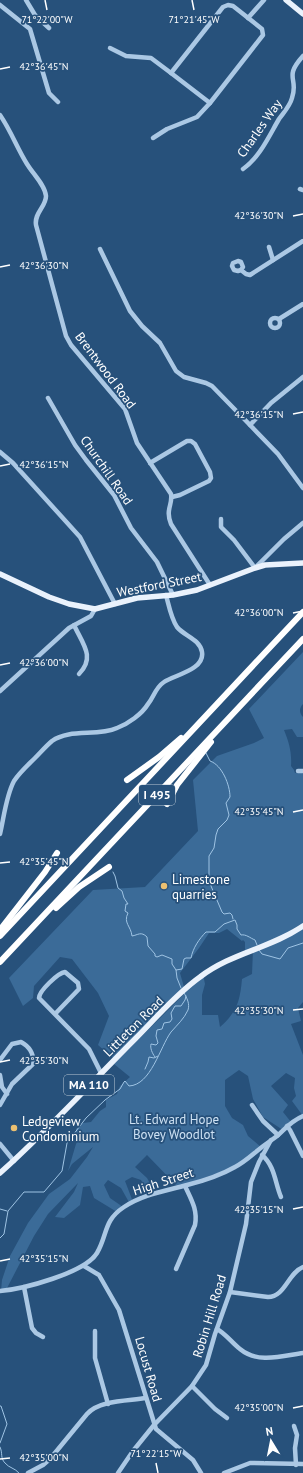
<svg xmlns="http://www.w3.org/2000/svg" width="303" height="1473" viewBox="0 0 303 1473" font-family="'PT Sans',sans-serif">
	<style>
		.green { fill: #3b6b98 }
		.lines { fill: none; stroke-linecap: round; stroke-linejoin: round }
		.stream { stroke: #9fc4e4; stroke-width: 1 }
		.minor { stroke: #abc8e4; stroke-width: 4.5 }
		.major { stroke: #eaf2fc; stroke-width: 5.5 }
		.highway { stroke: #fff; stroke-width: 6 }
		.ticks { fill: none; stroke: #fff; stroke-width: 1.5 }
		.poi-dot { fill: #ecc071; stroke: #27517b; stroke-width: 1.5 }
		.labels { text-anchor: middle; stroke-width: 3.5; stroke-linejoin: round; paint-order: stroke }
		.shield { fill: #27517b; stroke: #becbd7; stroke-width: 1 }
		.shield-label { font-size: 12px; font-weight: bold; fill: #fff }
		.street-label { font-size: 13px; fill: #fff; stroke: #27517b }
		.poi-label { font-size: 13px; fill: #fff; stroke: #27517b; text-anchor: start }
		.park-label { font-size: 13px; fill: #cde1f3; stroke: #27517b }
		.ticks-label { font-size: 10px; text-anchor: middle; fill: #fff; stroke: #27517b; stroke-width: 3.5; stroke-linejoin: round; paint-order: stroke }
	</style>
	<rect width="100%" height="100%" fill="#27517b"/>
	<g class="green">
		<path d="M303,652V704C299,708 299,713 303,717V737H297L292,729L284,730C289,742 292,753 291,766L294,770L295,773L302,772L303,774V923L274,940L245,951V942L243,940L242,941L227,929L219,933H209L199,948L180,973L184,987L113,1058L98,1045L109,1016L98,993L72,959L60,957L34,986L33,998L23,1006L9,978L93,890L145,887L198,831L193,780L217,756L254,743L264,738L249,709Z"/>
		<path d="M303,926V1002L298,1008L301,1021L291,1024L303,1055V1116L292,1101L296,1096L294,1088L295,1078L286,1073L271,1086L288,1105L283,1112L291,1122L283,1130L263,1117L253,1099L248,1076L239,1070L225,1080V1106L232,1118L243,1125L248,1136L261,1147L238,1166L178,1187L147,1155L135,1167L147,1178L153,1189L147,1191L141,1180L132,1177L125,1181L133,1202L130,1204L121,1188L108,1180L104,1185L110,1198L123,1207L117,1212L94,1198L90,1186L83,1187L80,1205L64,1218L55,1217L74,1192L78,1183L48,1214L34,1236L6,1290L1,1291L2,1280L10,1256L28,1223L49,1194L70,1179L87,1157L93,1147L72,1164L68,1171L76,1144L80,1137L76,1132V1129L83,1123L91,1122L100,1111L106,1107V1100L117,1094L120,1086L130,1077L114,1064L184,994L183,991L203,974L205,984L202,995V1015H218L220,1027C237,1012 240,1001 242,979L252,974L253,950Z"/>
	</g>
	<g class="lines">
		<g class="stream">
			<path d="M206,753L210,761C222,765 230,785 230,797L226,803L229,815L227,820L218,829L216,835L214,848L209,856V878L211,881V886L222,912L224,914L230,913L232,915L233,919"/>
			<path d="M113,872L115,876L118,888L122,891L124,898L128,904H126L125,911L128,913C123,923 131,926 132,936C138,935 141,931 147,937L148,946L155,954V956L157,957L162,955L172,959V964L176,970"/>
			<path d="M259,950L262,954L280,959L288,948L303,943"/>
			<path d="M181,988L177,978L176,970L182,969L184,959L186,958H191C193,948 199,939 206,932H215L224,924L235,920L237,925V929L241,935C246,934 250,938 255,940L257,945"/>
			<path d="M155,1057C152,1053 150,1048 151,1044L156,1045L158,1043L156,1036L157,1030L162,1029L164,1023L170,1022L172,1019L171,1013L175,1006H181L185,1000L186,996"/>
			<path d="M145,1069L148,1062L149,1057L154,1058L158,1056"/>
			<path d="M0,1209L7,1211"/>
			<path d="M0,1238L4,1234L8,1211L24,1192H44L62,1171L67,1143L86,1118L105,1100L120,1089L124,1082L125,1081L129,1086C151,1085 160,1047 171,1032C177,1025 184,1019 188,1010C190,1004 187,998 184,993"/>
			<path d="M0,1406H1L7,1424L0,1443"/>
			<path d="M0,1447C3,1453 0,1458 5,1463C9,1468 15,1468 19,1473"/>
		</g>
		<g class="minor">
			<path d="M26,0L35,15L49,28"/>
			<path d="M0,5L30,29L49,93L58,102"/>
			<path d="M228,5L233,6L262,29L263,35L210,103L171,73L223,7Z"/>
			<path d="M248,18L264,0"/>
			<path d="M110,48L126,56L151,58L171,73"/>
			<path d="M0,115C11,131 17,148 27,164C33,174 45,185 46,196C46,207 34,213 36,225L66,336L71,345L125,409L137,443L171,494C173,505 165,509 171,524L210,585"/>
			<path d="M153,138L167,129L197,117L210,103"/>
			<path d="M243,169C260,157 269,136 279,119C284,112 290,106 292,98C299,78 283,78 303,56"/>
			<path d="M300,189L303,190"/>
			<path d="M269,247L273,260"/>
			<path d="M100,249L130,311L142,326L160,343L176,371L184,377L206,383L212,386L250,425"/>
			<path d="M241,270L243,267L241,262L238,261L233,263L232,266L234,270L238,271L241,270L246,274L250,275L303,241"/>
			<circle cx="275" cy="323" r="5"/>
			<path d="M279,319L303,304"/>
			<path d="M303,377L271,403L250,425L278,454L303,488"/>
			<path d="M48,398L75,445L86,460L114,495L131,528L157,562L173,595"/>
			<path d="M0,452L13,463L80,537L115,604"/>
			<path d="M150,463L187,441H191L195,444L210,472L211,478L209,481L180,495L172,497"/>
			<path d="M221,519V527L234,540L255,568L284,539L303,523"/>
			<path d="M74,625C82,643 96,657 79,674"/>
			<path d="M0,691L69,628L91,616L95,609"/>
			<path d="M298,771H303"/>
			<path d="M0,834C4,817 6,796 14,781C20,772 28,765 35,758C40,753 46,746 52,741C70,728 97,737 117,728C128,724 142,714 148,704C154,697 155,688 164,682C174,675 205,670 202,652C200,639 184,636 177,627C171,618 169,606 166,595"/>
			<path d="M55,1014L79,989L78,983L65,972C58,973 39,991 39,998L40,999L89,1049L101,1073"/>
			<path d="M0,1060L12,1044L21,1042C30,1047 33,1053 34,1063L12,1084L0,1105"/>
			<path d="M0,1075L2,1087L7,1094"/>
			<path d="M252,1105L263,1121L278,1135"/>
			<path d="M287,1126L290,1130L303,1156"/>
			<path d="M0,1144L14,1161"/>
			<path d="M262,1155C275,1166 275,1183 281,1197"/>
			<path d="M84,1266L99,1275L119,1310L156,1429L193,1460L201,1473"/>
			<path d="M176,1269L195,1225C198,1210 191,1199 185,1186"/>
			<path d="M24,1287L32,1328L36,1333L43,1337"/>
			<path d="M0,1291C23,1289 85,1273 97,1253C108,1234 103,1221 124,1207C143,1194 166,1191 187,1185C203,1181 221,1175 235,1167C245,1162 253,1154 262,1147C267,1143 272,1140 277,1136C286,1128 291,1121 303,1116"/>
			<path d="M230,1292L268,1297C285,1297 288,1273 303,1267"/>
			<path d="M217,1329C226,1334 232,1343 240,1349C258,1364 282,1356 303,1353"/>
			<path d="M95,1331V1358L108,1404"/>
			<path d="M192,1386L215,1409L227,1418"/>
			<path d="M294,1426L297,1435L295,1448L296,1465"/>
			<path d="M28,1473L43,1465L50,1459L87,1414C99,1400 128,1401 146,1398"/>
			<path d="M118,1473L133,1451L154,1425L192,1386L206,1365L215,1334L230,1292L246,1224L251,1182L259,1162L271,1140"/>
			<path d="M224,1473L250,1463L303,1464"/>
		</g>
		<g class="major">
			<path d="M286,0L303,14"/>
			<path d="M0,574L49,597L69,604L95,609L137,598L173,595L197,590L255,568L265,565L303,563"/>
			<path d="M0,1173C47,1131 91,1083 136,1038C156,1018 176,994 200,977C231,953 271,948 303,926"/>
		</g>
		<g class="highway">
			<path d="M127,780L159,757L181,738"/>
			<path d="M167,804L177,785L211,742"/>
			<path d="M56,908L79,887L109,867"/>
			<path d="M0,930L45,872L57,853"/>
			<path d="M0,936L303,612"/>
			<path d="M0,962L303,639"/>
		</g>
	</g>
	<path class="ticks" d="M45,0L47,10M192,0L194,10M0,69L10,67M293,216L303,214M0,267L10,265M293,414L303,412M0,466L10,464M293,613L303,611M0,665L10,663M293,812L303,810M0,863L10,862M293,1010L303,1009M0,1062L10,1060M293,1209L303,1207M0,1261L10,1259M293,1408L303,1406M0,1459L10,1458M156,1463L158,1473"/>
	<g class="poi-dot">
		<circle cx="164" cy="886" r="4"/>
		<circle cx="14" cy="1128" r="4"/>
	</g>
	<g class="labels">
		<g class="shield">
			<rect x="139" y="785" width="36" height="20" rx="3"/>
			<rect x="64" y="1075" width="50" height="20" rx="3"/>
		</g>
		<g class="shield-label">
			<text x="157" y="799">I 495</text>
			<text x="89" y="1089">MA 110</text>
		</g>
		<g class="street-label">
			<text transform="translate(259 128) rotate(-55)" y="5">Charles Way</text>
			<text transform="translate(106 370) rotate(53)" y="5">Brentwood Road</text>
			<text transform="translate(107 470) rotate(55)" y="5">Churchill Road</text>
			<text transform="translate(159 584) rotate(-11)" y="5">Westford Street</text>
			<text transform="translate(133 1026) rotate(-45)" y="5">Littleton Road</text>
			<text transform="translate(163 1181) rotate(-18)" y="5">High Street</text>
			<text transform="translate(209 1316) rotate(-73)" y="5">Robin Hill Road</text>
			<text transform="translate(149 1369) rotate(74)" y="5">Locust Road</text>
		</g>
		<g class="poi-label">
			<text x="172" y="884">Limestone<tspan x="172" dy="15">quarries</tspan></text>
			<text x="22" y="1126">Ledgeview<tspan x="22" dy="15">Condominium</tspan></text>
		</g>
		<g class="park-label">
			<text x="174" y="1124">Lt. Edward Hope<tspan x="174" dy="15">Bovey Woodlot</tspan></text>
		</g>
	</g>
	<g class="ticks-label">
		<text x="47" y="23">71°22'00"W</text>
		<text x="194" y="23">71°21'45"W</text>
		<text x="44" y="70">42°36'45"N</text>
		<text x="259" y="219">42°36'30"N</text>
		<text x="44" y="269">42°36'30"N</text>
		<text x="259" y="418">42°36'15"N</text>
		<text x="44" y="468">42°36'15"N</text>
		<text x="259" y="616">42°36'00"N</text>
		<text x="44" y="666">42°36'00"N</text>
		<text x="259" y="815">42°35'45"N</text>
		<text x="44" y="865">42°35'45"N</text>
		<text x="259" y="1014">42°35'30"N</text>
		<text x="44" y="1064">42°35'30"N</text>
		<text x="259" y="1213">42°35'15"N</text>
		<text x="44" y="1262">42°35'15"N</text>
		<text x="259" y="1411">42°35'00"N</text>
		<text x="156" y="1457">71°22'15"W</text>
		<text x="44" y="1461">42°35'00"N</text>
	</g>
	<g transform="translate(271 1441) rotate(350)" stroke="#27517b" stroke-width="3" paint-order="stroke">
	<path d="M0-3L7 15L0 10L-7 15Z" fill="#ffffff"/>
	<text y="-6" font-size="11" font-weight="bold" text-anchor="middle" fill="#ffffff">N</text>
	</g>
</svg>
